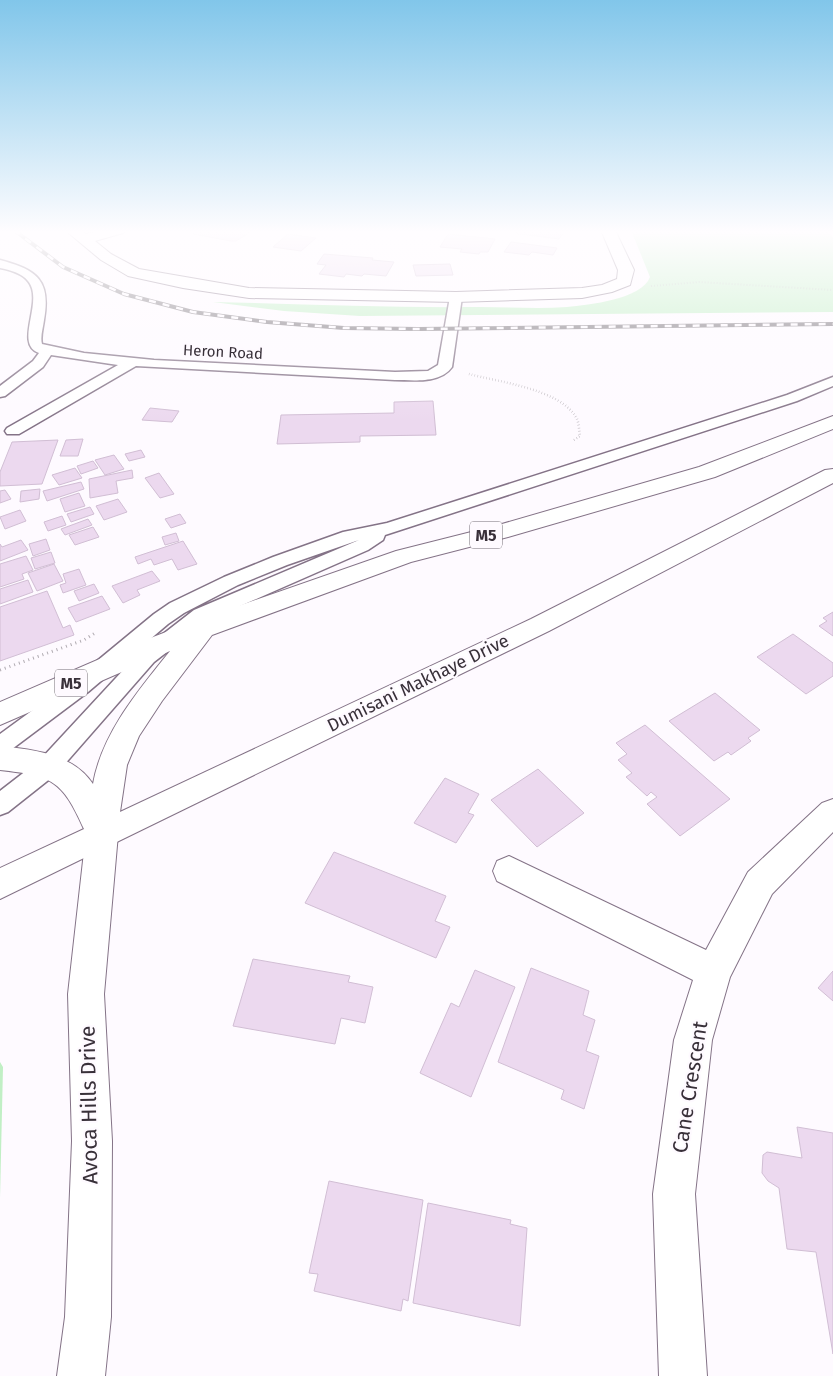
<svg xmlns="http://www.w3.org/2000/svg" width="833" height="1376" viewBox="0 0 833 1376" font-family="'Fira Sans',sans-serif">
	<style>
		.green { fill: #c1efc5 }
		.building { fill: #ecd9ef; stroke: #d1bed4 }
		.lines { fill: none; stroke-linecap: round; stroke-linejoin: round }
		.lane-casing { stroke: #847387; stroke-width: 3 }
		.street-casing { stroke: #847387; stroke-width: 2 }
		.primary-casing { stroke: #847387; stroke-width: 2 }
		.path-far2 { stroke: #b0abb1; stroke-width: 2; stroke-dasharray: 0.5 2.5; stroke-linecap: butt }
		.path-far1 { stroke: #b0abb1; stroke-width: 2.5; stroke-dasharray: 0.5 2.5; stroke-linecap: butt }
		.path { stroke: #b0abb1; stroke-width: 3; stroke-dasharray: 1 4; stroke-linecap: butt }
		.lane { fill: #fff; fill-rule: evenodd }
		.street { fill: #fff; fill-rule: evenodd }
		.primary { fill: #fff; fill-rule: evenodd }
		.rail-casing { stroke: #7f7980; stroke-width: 4 }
		.rail { stroke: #fefaff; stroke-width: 2.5; stroke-dasharray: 7; stroke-linecap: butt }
		.labels { text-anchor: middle; stroke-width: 4.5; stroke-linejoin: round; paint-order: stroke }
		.far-street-label { font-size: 15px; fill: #383039; stroke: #fefaff }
		.shield { fill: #fefaff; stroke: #736d74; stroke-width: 1 }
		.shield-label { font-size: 16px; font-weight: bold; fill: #383039 }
		.street-label { font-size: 18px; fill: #383039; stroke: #fefaff }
		.near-street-label { font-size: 21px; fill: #383039; stroke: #fefaff }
	</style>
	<rect width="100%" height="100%" fill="#fefaff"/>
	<g class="green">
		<path d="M631,230H827L833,237V312L360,316L284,311L213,302C302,304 391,308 480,307C509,307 538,309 567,307C589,305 642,299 650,277Z"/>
		<path d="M0,1062L3,1067L0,1198Z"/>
	</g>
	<g class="building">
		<path d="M199,230H247L252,231L236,241H231L193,234Z"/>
		<path d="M516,230H565L559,239L513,233Z"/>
		<path d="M288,234L316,238L301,251L273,247Z"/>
		<path d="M448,234L495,239L488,252H480L479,254L460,252L462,249L440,247Z"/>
		<path d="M511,242L557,248L553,255L532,252L529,255L504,252Z"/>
		<path d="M324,254L373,258L372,260L394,262L386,276L364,274L362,276L346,274L344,277L319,274L326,265L317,264Z"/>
		<path d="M450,264L453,275L416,276L413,265Z"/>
		<path d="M433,401L436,435L360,436V442L277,444L281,415L394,413V402Z"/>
		<path d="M150,408L179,411L172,422L142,420Z"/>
		<path d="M83,439L78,456H60L66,440Z"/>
		<path d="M58,440L42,484L0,486V472L12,442Z"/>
		<path d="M141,450L145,457L129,461L125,454Z"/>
		<path d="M114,455L124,469L105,475L95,460Z"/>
		<path d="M93,461L98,468L81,474L77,466Z"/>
		<path d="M75,468L82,478L59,485L52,475Z"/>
		<path d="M132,470L133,478L116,481L118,493L90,498L89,479Z"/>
		<path d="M159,473L174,494L160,498L145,478Z"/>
		<path d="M81,482L84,489L47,501L43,491Z"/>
		<path d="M40,489L39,499L20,502L21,491Z"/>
		<path d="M5,490L11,499L0,503V491Z"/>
		<path d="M79,493L85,506L65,512L60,499Z"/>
		<path d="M118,499L127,512L104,520L96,506Z"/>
		<path d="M90,507L94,514L71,522L67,514Z"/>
		<path d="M20,510L26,521L5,529L0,517Z"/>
		<path d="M180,514L186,523L171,528L165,519Z"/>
		<path d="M62,516L66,525L48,531L44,522Z"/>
		<path d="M88,519L92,525L65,535L61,529Z"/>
		<path d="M93,527L99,537L75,545L69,535Z"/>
		<path d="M176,533L179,541L165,545L162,537Z"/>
		<path d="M46,539L50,550L33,556L29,544Z"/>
		<path d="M21,540L28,550L0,561V544L2,547Z"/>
		<path d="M183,541L197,564L178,570L172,559L154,565L151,559L138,564L135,557Z"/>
		<path d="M51,552L55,563L35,569L31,558Z"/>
		<path d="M26,556L33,570L22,574L24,579L0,587V564Z"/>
		<path d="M54,564L63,581L37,591L28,573Z"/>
		<path d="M79,569L86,585L63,593L60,585L66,583L63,574Z"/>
		<path d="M152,571L160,581L137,590L140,595L123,603L112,586Z"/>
		<path d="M28,580L33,592L0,604V589Z"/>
		<path d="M94,584L99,593L79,601L74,591Z"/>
		<path d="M47,591L63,628L70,625L74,635L0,661V607Z"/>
		<path d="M102,596L110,609L76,622L68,608Z"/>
		<path d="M833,612V636L819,626L827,621L823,618Z"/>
		<path d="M793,634L833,663V676L806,694L757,657Z"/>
		<path d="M715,693L760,730L748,738L751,741L731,755L728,752L714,761L669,721Z"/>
		<path d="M645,725L730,799L680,836L647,804L657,797L651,792L647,796L626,777L632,773L618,760L627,754L616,743Z"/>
		<path d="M538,769L584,813L537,847L491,800Z"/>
		<path d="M445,778L479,794L468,813L474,815L456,843L414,823Z"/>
		<path d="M334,852L446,896L435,921L450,927L436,958L305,903Z"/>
		<path d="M253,959L350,976L348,982L373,987L365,1023L341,1018L335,1044L233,1026Z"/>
		<path d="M531,968L589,991L583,1015L595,1020L586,1051L599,1056L584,1109L561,1099L564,1090L498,1062Z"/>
		<path d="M475,970L515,987L471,1097L420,1073L451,1003L459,1007Z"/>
		<path d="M833,971V1001L818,988Z"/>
		<path d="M797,1127L833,1133V1354L816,1252L787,1249L779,1188L768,1181L762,1173L763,1155L767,1152L802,1158Z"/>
		<path d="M329,1181L423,1200L408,1301L403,1299L401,1311L314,1291L318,1274L309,1273Z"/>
		<path d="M428,1203L511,1220L510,1224L527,1228L520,1326L413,1303Z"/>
	</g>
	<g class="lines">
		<g class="lane-casing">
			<g id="lane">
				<path d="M0,260C37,270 51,280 44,320C43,328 40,337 42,344L84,353L154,360L395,372L428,371L438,365L450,297L456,293L462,297L452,367C440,384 413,380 395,380L136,366L19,434H7L5,431L7,428L118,365L51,355L43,367L5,396L0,397V386L33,361L39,353C13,344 45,301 28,281C22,273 10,270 0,268Z"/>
				<path d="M833,377V386L797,401L385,535L383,540L368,550L208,620L154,662L56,774L8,812L0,815V791L40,760L140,652L194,610L359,540L287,565L238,585L184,613L168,624L88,692L8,752L0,755V734L74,680L154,614L170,603L224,577L273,557L343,532L387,523L787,395Z"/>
			</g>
		</g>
		<g class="street-casing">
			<g id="street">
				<path d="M65,230H81L86,234L102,230H125L123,233L95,241L111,254L139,269L249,288L456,292L582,288L602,285L617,279L618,270L601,230H615L634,270L630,285L612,292L582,298L456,302L249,298L183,288L128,276L101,260Z"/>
				<path d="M833,799V832L772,894L730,977L712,1040L695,1194L707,1376H659L653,1194L674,1040L693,980L497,881L493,871L497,861L509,856L706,950L748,872L822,803Z"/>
				<path d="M102,820L113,824L118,834L104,994L112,1141L111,1317L105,1376H57L65,1317L72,1141L68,994L86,834L91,824Z"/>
			</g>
		</g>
		<g class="primary-casing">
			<path id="primary" d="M833,416V429L715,477L508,537L411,562L212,635L162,701L139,736L127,765L120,812L531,619L825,470L833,469V483L549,631L0,899V868L84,829C62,780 53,776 0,770V746C34,750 72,753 93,784C102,733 138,691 170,651L0,725V702L132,645L195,621L396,551L495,526L699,467Z"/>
		</g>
		<path class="path-far2" d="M651,286L699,282L833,290"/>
		<path class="path-far1" d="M469,374C499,382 559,389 576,417C579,422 579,430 580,436L574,440"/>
		<path class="path" d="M0,670L84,640L95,633"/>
		<use href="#lane" class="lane"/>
		<use href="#street" class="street"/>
		<use href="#primary" class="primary"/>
		<g class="rail-casing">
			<path id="rail" d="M14,230L63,267L124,294L193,312L267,322L344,328L418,329L833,324"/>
		</g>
		<use href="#rail" class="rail"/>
	</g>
	<linearGradient id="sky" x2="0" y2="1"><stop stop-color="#81c6ea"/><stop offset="0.55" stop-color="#fffdff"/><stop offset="1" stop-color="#fffdff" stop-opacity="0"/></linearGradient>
	<rect width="833" height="422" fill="url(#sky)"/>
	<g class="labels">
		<g class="far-street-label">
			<text transform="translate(223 352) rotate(3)" y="5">Heron Road</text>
		</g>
		<g class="shield">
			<rect x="470" y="521.5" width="32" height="27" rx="4"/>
			<rect x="55" y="669.5" width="32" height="27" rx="4"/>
		</g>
		<g class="shield-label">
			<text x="486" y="541">M5</text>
			<text x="71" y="689">M5</text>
		</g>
		<g class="street-label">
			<text transform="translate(418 683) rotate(-26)" y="6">Dumisani Makhaye Drive</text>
		</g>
		<g class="near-street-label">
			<text transform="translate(690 1087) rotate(-81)" y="7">Cane Crescent</text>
			<text transform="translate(89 1105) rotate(-91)" y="7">Avoca Hills Drive</text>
		</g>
	</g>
</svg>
